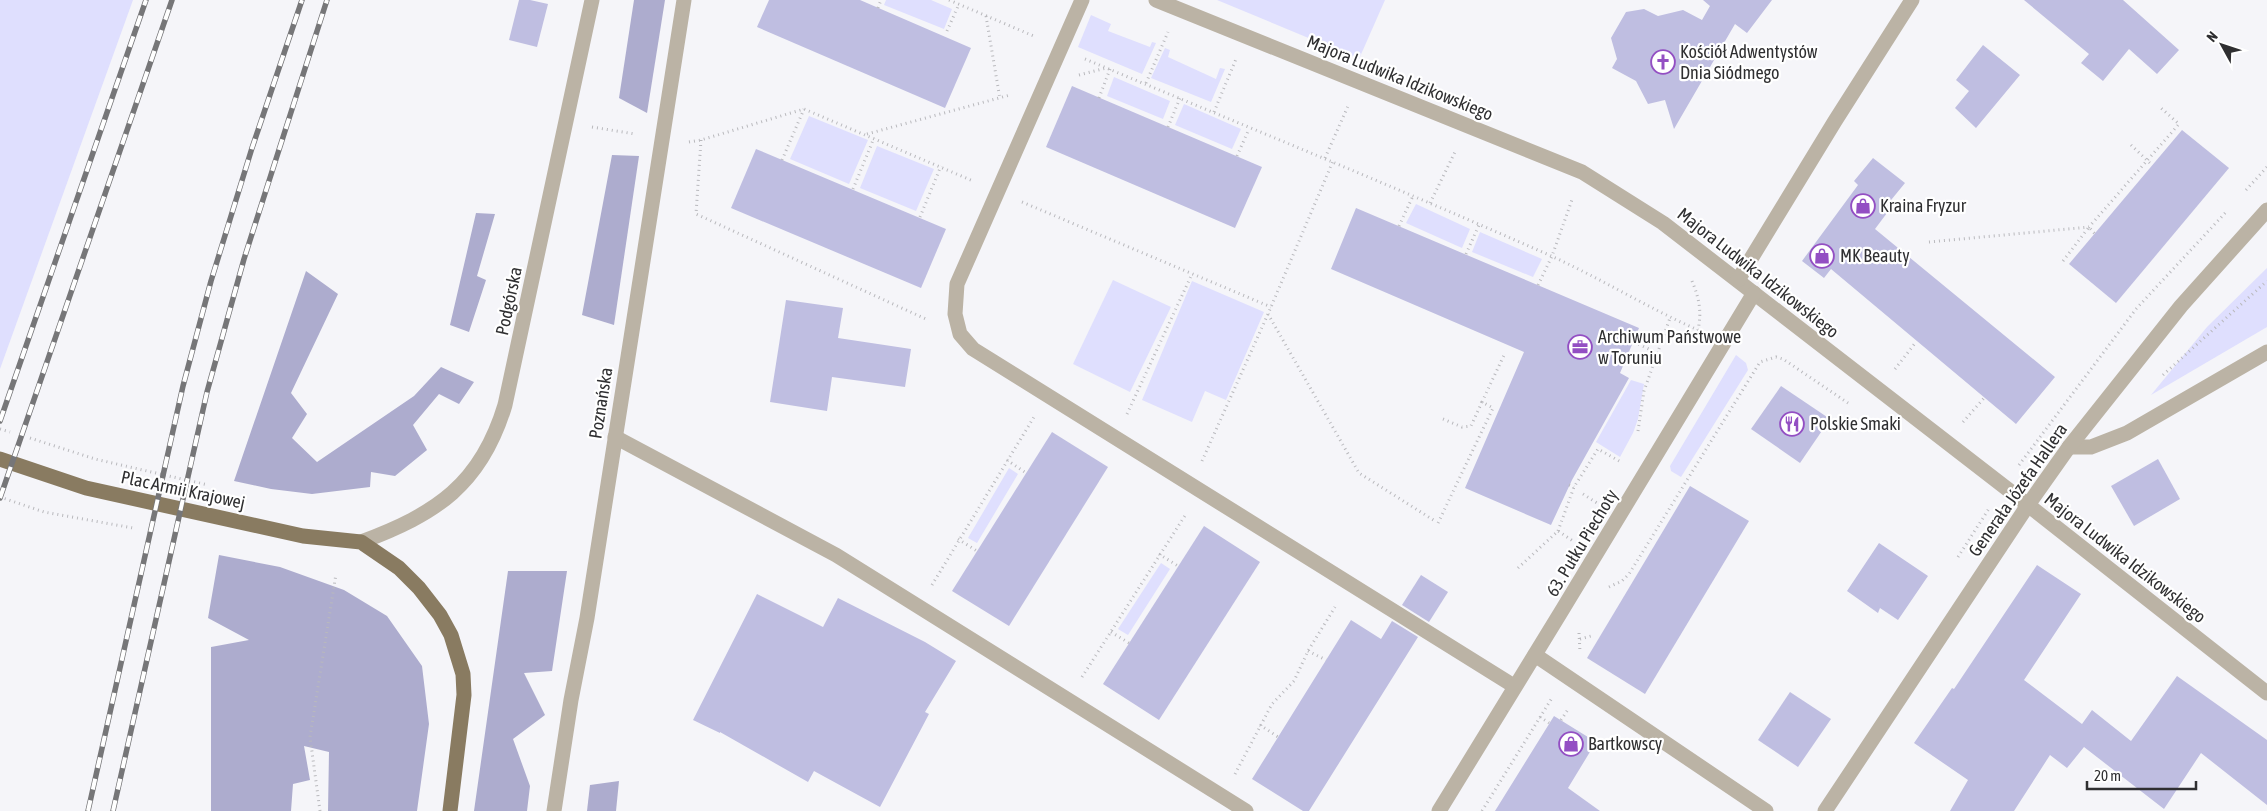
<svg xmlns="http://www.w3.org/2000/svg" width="2267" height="811" viewBox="0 0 2267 811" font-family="'Asap Condensed',sans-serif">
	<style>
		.green { fill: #dfdffe }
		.forest { fill: #adacce }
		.building { fill: #bfbee1 }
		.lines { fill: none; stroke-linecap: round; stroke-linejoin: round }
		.path { stroke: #b9b9bd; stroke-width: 3; stroke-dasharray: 1 4; stroke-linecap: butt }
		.minor { stroke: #bbb3a5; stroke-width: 15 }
		.major { stroke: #897b61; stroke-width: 15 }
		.rail-casing { stroke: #767678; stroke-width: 5.5 }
		.rail { stroke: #fff; stroke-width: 4; stroke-dasharray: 11; stroke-linecap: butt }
		.labels { text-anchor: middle; stroke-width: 4.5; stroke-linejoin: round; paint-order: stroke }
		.poi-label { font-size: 18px; fill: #2f2f31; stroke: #fff; text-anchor: start }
		.street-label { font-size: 18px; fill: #2f2f31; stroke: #fff }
	</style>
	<rect width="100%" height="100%" fill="#f5f5f9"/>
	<g class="green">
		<path d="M0,0H133L0,369Z"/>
		<path d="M886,0H931L952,9L944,29L884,5Z"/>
		<path d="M1217,0H1385L1359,59Z"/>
		<path d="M1091,15L1111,24L1108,31L1150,47L1152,42L1156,43L1142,74L1078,47Z"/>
		<path d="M1165,48L1170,50L1168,57L1216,79L1220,68L1225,69L1211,102L1151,78Z"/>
		<path d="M1114,77L1170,101L1163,119L1107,96Z"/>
		<path d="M1184,104L1241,129L1232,149L1175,125Z"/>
		<path d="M809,116L868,140L849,184L790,159Z"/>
		<path d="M877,146L934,169L916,211L860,188Z"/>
		<path d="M1416,204L1470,229L1462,248L1406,223Z"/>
		<path d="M1480,232L1542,259L1533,277L1472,252Z"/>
		<path d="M2267,268V327L2151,395L2207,327Z"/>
		<path d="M1113,280L1171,307L1130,392L1073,364Z"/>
		<path d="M1192,281L1264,312L1226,400L1205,391L1192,422L1142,400Z"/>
		<path d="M1736,355L1746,363L1748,370L1681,477L1671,471L1670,466Z"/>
		<path d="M1631,380L1644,384L1638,419L1633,433L1620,457L1596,442Z"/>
		<path d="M1009,468L1018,474L977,543L968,538Z"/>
		<path d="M1161,563L1170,569L1128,635L1118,629Z"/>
	</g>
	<g class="forest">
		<path d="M634,0H665L647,113L619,98Z"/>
		<path d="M612,155L639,156L614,325L582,315Z"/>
		<path d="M476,213L495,214L477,276L486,280L469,332L450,325Z"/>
		<path d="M306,271L338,294L291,393L307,414L292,438L317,462L414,396L441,367L474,382L459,404L439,394L413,425L427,450L395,476L371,472L370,487L312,494L271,489L234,481Z"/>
		<path d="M219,555L280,567L344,590L387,616L422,666L429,724L417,811H328L329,752L304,746L310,780L293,784L291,811H211V647L249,640L208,618Z"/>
		<path d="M508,571H567L552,671L524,673L545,715L513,739L530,786L527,811H474Z"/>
		<path d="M619,781L616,811H587L590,785Z"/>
	</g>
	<g class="building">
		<path d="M519,0H530L548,4L537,47L509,40Z"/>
		<path d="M769,0H860L971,48L945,108L757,27Z"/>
		<path d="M1703,0H1772L1747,33L1735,24L1674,129L1665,100L1648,104L1636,81L1612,68L1617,59L1611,38L1626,12L1644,9L1658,16L1683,10L1702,20L1710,6Z"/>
		<path d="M2024,0H2123L2179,50L2157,74L2129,49L2103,81L2081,63L2089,54Z"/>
		<path d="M1983,45L2020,75L1976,128L1955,108L1969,91L1956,80Z"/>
		<path d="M1072,86L1262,167L1235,228L1046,147Z"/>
		<path d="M2182,130L2229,168L2116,303L2069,264Z"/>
		<path d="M756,149L946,229L921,288L731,208Z"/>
		<path d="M1873,158L1905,183L1887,205L1890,209L1875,229L2055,377L2016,424L1831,269L1824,278L1802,261L1858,185L1854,181Z"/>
		<path d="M1356,208L1639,328L1620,373L1629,378L1572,480L1551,525L1465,488L1524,352L1331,269Z"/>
		<path d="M786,300L843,308L838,338L911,349L905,387L832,377L827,411L770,402Z"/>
		<path d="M1781,386L1830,419L1800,463L1751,429Z"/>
		<path d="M1052,432L1108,467L1009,626L952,591Z"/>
		<path d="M2158,459L2180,499L2134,526L2111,486Z"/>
		<path d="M1690,486L1749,521L1645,694L1587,658Z"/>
		<path d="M1204,526L1260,562L1159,720L1103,684Z"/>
		<path d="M1879,543L1928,576L1898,620L1880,608L1878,613L1847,591Z"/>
		<path d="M2037,565L2081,594L2024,680L2082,724L2092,710L2131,741L2177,676L2267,740V805L2201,753L2164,809L2084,747L2067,768L2050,755L2014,811H1950L1968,780L1914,743L1952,688L1954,689Z"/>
		<path d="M1421,575L1448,592L1429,622L1402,605Z"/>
		<path d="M757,594L823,627L838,598L925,642L956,661L925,712L929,714L880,807L814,771L808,782L720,732V733L693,720Z"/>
		<path d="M1351,620L1381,639L1392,621L1418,637L1309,811H1303L1252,779Z"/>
		<path d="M1790,692L1831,719L1798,767L1758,740Z"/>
		<path d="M1554,716L1596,742L1568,788L1600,811H1495Z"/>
	</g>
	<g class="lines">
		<g class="path">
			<path d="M949,0L1036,37"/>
			<path d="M878,8L881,0"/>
			<path d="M986,16L1000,99"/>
			<path d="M947,31L959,4"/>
			<path d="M1085,59C1240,124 1396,187 1549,255C1600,278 1648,308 1698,330L1697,333"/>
			<path d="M1079,75L1106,68"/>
			<path d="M1146,83L1168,32"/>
			<path d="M1099,98L1110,69"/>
			<path d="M1214,112L1236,59"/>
			<path d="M592,127L635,134"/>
			<path d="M1168,127L1180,98"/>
			<path d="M867,134L1010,95"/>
			<path d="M701,140L696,214L928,320"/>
			<path d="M689,142L701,140L804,109L973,181"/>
			<path d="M2131,145L2152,165"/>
			<path d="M1237,156L1249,129"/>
			<path d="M1325,158L1348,106"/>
			<path d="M782,160L804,109"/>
			<path d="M853,189L874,138"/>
			<path d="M2246,190L2267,167"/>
			<path d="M1022,202L1271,307"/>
			<path d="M1430,203L1456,150"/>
			<path d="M920,217L941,166"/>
			<path d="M1399,226L1413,196"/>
			<path d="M1929,242L2089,227L2179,124L2161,108"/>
			<path d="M1466,254L1479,225"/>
			<path d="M2063,261L2089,227L2095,234"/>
			<path d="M1692,281C1699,298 1702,311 1698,330"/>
			<path d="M1538,285L1552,256L1573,197"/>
			<path d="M1268,314L1359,473L1435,521"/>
			<path d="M1634,342L1657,353"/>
			<path d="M1895,369L1916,342"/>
			<path d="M2163,375L2267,281"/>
			<path d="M1127,414L1192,274"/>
			<path d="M1443,419L1462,427L1471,426L1482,402"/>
			<path d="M1963,422L1984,398"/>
			<path d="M0,429L10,432"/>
			<path d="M1638,431L1644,391L1670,318"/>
			<path d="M30,438L95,459L208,485"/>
			<path d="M1007,460L1026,473"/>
			<path d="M1202,461L1268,314L1333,161"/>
			<path d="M2019,465L2136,309L2227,211"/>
			<path d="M1569,485L1574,487"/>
			<path d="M1583,494L1597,503"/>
			<path d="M0,497L44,512L133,528"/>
			<path d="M1438,523L1493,408L1482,402L1505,353"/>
			<path d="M1558,531L1574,487L1598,449L1621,462"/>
			<path d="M958,539L977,551"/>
			<path d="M1159,554L1178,566"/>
			<path d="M1958,557L1990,507"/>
			<path d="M1518,568L1558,531L1573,541"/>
			<path d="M932,585L1034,417"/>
			<path d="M1609,587L1622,581L1629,574L1760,362L1776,357L1783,359L1848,403"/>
			<path d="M1111,632L1129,643"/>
			<path d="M1579,633L1580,652"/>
			<path d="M1580,639L1591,636"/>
			<path d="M1308,651L1326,660"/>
			<path d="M1082,677L1186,514"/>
			<path d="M1540,717L1549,723"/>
			<path d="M1561,720L1569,708"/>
			<path d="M1260,725L1278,737"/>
			<path d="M1235,774L1272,704L1294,681L1308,651L1335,607"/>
			<path d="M320,811L310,737L336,574"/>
			<path d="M1482,811L1552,698"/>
		</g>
		<g class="minor">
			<path d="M1082,0L957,284L955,314L960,334L973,349L1514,686"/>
			<path d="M1156,0L1582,172L1663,223L2028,505L2267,693"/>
			<path d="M1738,280L1835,121L1912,0"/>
			<path d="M615,437L836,555L1246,811"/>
			<path d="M2069,447H2091L2127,433L2267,352"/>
			<path d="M361,542C436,514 481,485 505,405L592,0"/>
			<path d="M1535,655L1766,811"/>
			<path d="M554,811L571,700L587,618L684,0"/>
			<path d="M1439,811C1545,639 1650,466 1754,293"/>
			<path d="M1825,811L2028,505L2069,447L2181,306L2267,210"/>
		</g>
		<path class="major" d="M0,459L86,488L303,536L361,542L399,568L419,588L440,615L451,635L463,674L464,695L450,811"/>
		<g class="rail-casing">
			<g id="rail">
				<path d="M0,421L146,0"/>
				<path d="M0,498L172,0"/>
				<path d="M88,811L183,386L211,281L252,148L302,0"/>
				<path d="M113,811L207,392L244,259L327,0"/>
			</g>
		</g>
		<use href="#rail" class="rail"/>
	</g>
	<defs>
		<g id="church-ring" transform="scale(1.25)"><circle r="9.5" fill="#fff" stroke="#934fc3" stroke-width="1.5"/><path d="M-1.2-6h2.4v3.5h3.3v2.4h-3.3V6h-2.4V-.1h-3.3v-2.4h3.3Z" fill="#934fc3"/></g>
		<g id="shop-ring" transform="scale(1.25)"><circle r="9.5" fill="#fff" stroke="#934fc3" stroke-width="1.5"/><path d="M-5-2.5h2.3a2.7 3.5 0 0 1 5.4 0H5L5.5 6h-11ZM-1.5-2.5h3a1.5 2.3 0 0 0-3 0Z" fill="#934fc3"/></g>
		<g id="office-ring" transform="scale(1.25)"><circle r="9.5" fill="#fff" stroke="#934fc3" stroke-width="1.5"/><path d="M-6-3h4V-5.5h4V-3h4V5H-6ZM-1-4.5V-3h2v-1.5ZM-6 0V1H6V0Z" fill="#934fc3"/></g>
		<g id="restaurant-ring" transform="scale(1.25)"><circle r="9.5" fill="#fff" stroke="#934fc3" stroke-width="1.5"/><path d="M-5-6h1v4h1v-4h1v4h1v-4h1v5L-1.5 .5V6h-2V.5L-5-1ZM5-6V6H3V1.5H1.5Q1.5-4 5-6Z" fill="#934fc3"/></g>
	</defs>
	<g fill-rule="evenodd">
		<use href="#church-ring" x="1663" y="62"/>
		<use href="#shop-ring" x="1863" y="206"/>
		<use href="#shop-ring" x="1822" y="256"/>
		<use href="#office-ring" x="1580" y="347"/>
		<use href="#restaurant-ring" x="1792" y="424"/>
		<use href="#shop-ring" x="1571" y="744"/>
	</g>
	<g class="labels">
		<g class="poi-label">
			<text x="1680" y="58">Kościół Adwentystów<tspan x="1680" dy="21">Dnia Siódmego</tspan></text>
			<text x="1880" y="212">Kraina Fryzur</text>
			<text x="1840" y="262">MK Beauty</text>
			<text x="1598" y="343">Archiwum Państwowe<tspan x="1598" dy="21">w Toruniu</tspan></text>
			<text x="1810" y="430">Polskie Smaki</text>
			<text x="1588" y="750">Bartkowscy</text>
		</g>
		<g class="street-label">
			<text transform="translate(1400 78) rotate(22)" y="6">Majora Ludwika Idzikowskiego</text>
			<text transform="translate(1758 273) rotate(38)" y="6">Majora Ludwika Idzikowskiego</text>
			<text transform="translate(509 301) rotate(-78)" y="6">Podgórska</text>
			<text transform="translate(601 403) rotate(-81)" y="6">Poznańska</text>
			<text transform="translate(183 490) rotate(12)" y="6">Plac Armii Krajowej</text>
			<text transform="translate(2018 490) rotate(-55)" y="6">Generała Józefa Hallera</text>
			<text transform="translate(1582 543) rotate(-59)" y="6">63. Pułku Piechoty</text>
			<text transform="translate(2125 558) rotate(38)" y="6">Majora Ludwika Idzikowskiego</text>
		</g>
	</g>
	<g transform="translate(2222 45) rotate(310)" stroke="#ffffff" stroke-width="4" paint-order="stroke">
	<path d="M0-4L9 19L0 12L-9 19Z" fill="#2f2f31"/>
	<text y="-8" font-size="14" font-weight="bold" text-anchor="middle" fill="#2f2f31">N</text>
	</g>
	<path d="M2087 781v8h109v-8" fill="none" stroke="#2f2f31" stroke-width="2.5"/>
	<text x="2094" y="781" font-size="15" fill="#2f2f31" stroke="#ffffff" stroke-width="4" paint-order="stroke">20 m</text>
</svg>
